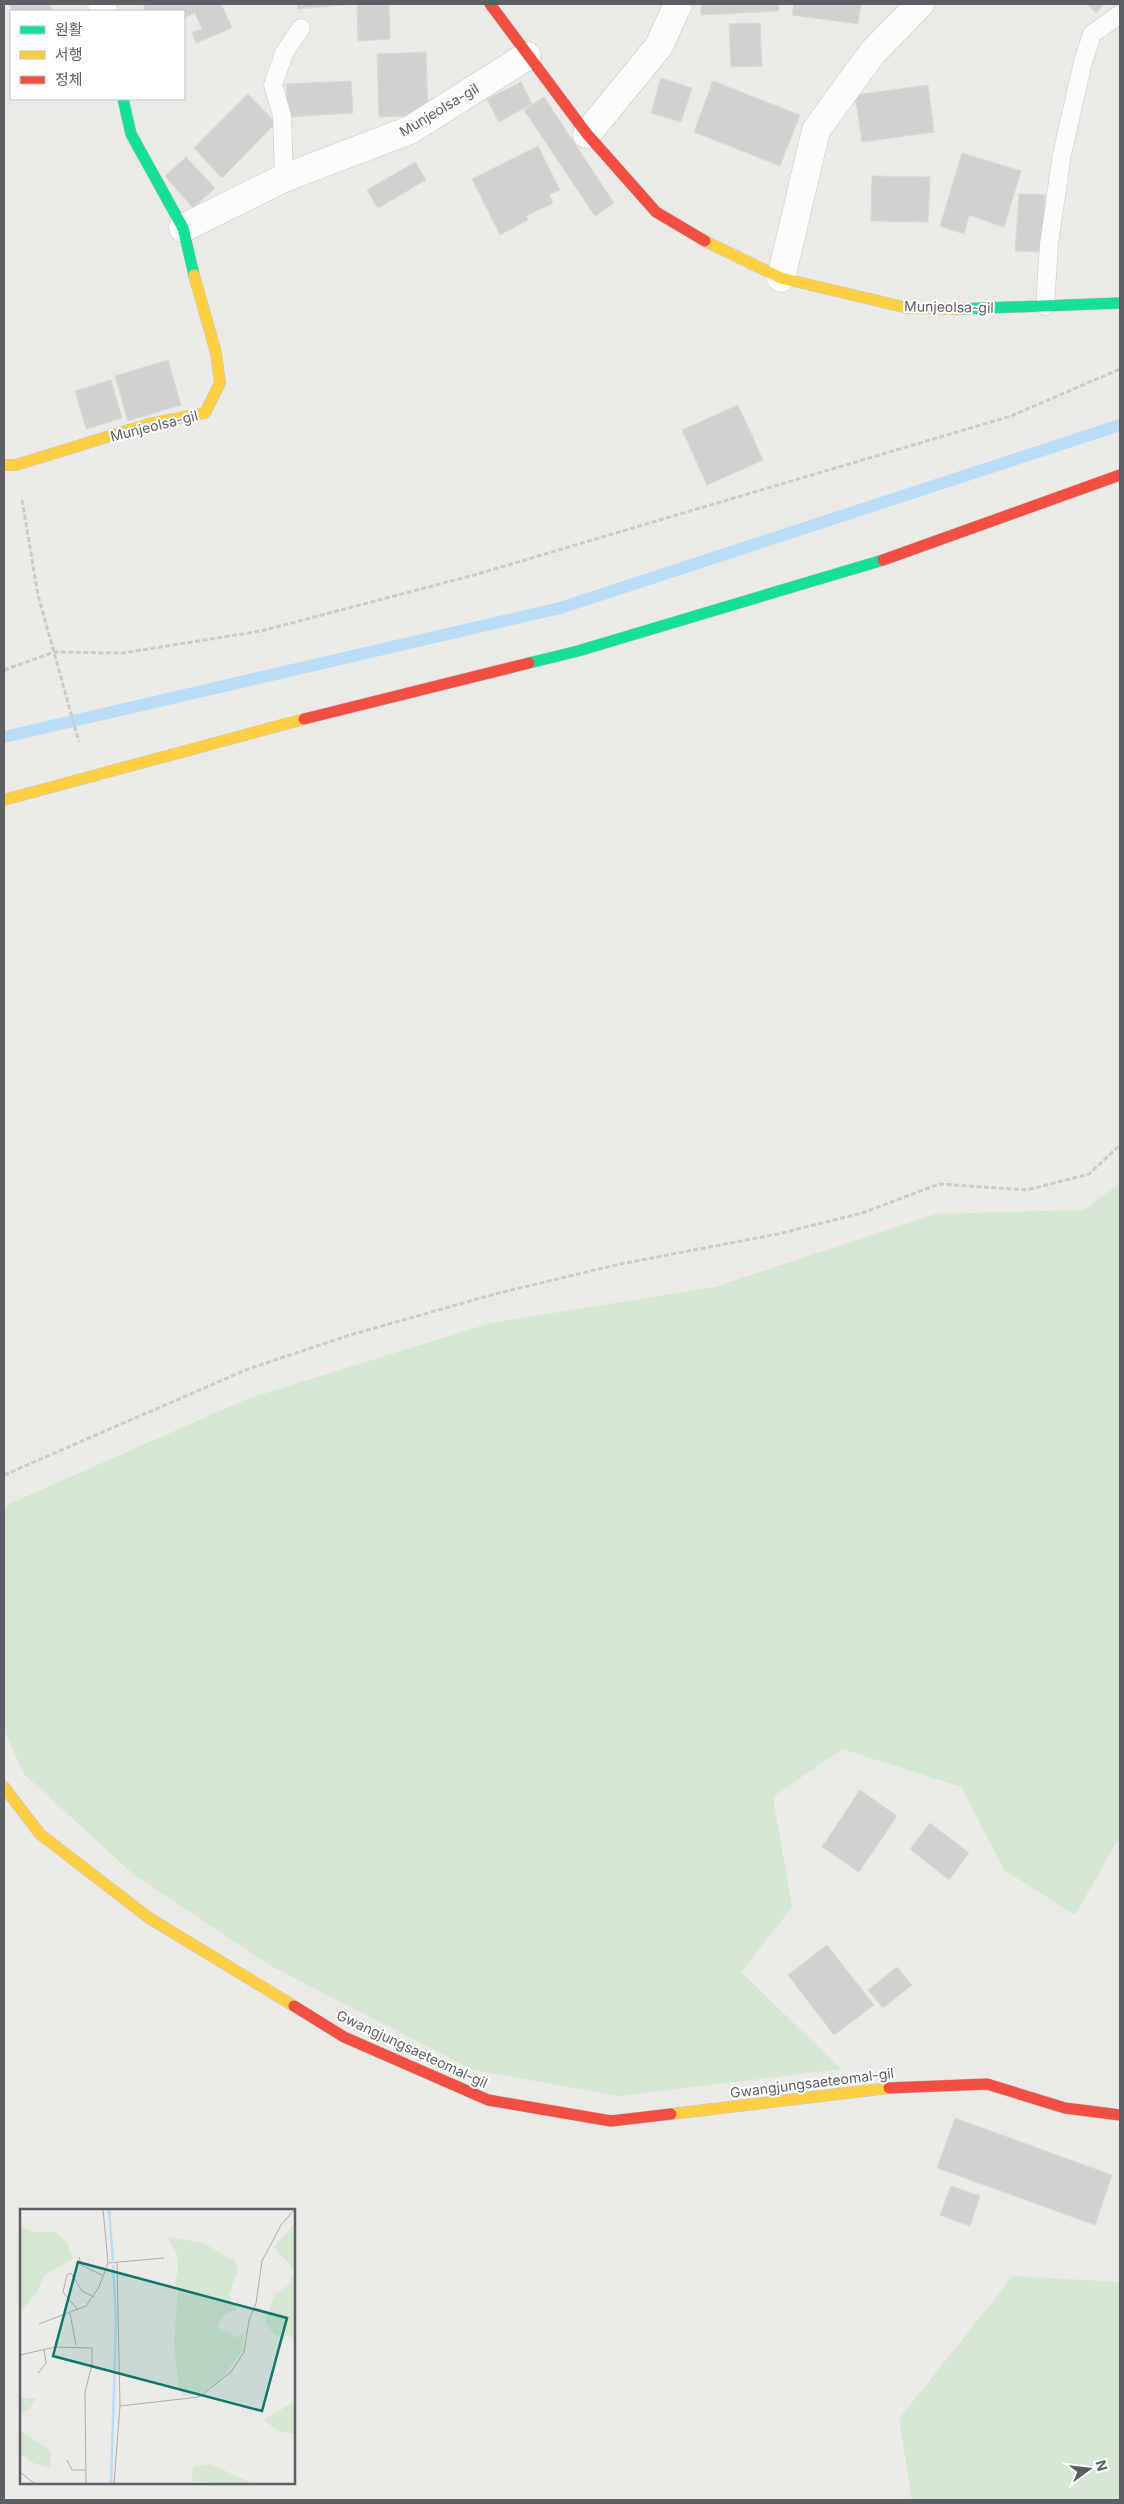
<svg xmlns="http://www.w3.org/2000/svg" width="1124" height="2504" viewBox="0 0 1124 2504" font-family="Inter,'Noto Sans KR',sans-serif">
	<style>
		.green { fill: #d3e7d1 }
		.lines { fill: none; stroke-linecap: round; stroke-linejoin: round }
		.stream { stroke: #b9ddf7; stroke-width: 12 }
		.building { fill: #d2d1cf; stroke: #dad9d5 }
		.lane-casing { stroke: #c8c8c8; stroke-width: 19 }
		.street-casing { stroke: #c8c8c8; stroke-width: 29 }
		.fast-casing { stroke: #c7c7c6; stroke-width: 12 }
		.slow-casing { stroke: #c7c7c6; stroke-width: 12 }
		.jam-casing { stroke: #c7c7c6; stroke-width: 12 }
		.path { stroke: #c8ccca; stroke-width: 3; stroke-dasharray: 5 2.5; stroke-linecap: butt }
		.lane { stroke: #fcfcfb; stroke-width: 18 }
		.street { stroke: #fcfcfb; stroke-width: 28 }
		.fast { stroke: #16e098; stroke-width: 11 }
		.slow { stroke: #ffcf43; stroke-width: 11 }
		.jam { stroke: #f24e42; stroke-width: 11 }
		.labels { text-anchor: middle; stroke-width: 4; stroke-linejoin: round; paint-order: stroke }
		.street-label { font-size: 14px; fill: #5b5f64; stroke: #fff }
		.inset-river { fill: none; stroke: #b9ddf7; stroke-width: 2.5 }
		.inset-road { fill: none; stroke: #adaeae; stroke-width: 1 }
		.view { fill: #0f766e; fill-opacity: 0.15; stroke: #0f766e; stroke-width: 2.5 }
		.inset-edge { fill: none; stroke: #5b5f64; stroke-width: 2.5 }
	</style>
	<rect width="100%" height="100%" fill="#ebeae6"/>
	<g class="green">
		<path d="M1120,1183V1840L1116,1843L1075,1915L1004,1870L962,1787L842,1749L773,1797L792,1907L741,1972L841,2069L620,2096L473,2070L273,1967L133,1874L24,1774L4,1730V1509L7,1505L247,1399L491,1323L715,1287L935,1214L1084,1210Z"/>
		<path d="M1013,2276L1120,2282V2500H912L899,2419Z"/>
	</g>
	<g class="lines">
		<path class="stream" d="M4,737L560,608L1120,425"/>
	</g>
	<g class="building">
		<path d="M8,4H49L53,11H13Z"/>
		<path d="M143,4H221L232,28L196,43L192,33L202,29L195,13L184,18V11H146Z"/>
		<path d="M297,4H353L298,9Z"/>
		<path d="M357,4H389L390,39L358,41Z"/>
		<path d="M701,4H779V11L701,15Z"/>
		<path d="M794,4H861L858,24L792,15Z"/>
		<path d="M1087,4H1104L1096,13Z"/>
		<path d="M760,23L762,66L731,67L729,24Z"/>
		<path d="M426,52L428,115L379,117L377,54Z"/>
		<path d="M661,78L692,88L681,122L651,113Z"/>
		<path d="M351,81L353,113L288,117L286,84Z"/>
		<path d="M713,81L800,115L780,166L694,132Z"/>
		<path d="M521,82L532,104L499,122L487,99Z"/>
		<path d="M928,85L934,132L862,142L855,95Z"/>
		<path d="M248,94L276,123L222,178L194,148Z"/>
		<path d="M544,97L614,203L595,216L524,110Z"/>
		<path d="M538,146L560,190L549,195L553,203L526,216L528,220L500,235L472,179Z"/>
		<path d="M962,153L1021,171L1004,227L969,215L964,234L940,226Z"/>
		<path d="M186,157L215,188L193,208L165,176Z"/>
		<path d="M415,162L426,180L378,208L367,190Z"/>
		<path d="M872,176L930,177L928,222L871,221Z"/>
		<path d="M1019,194L1045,195L1042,252L1015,251Z"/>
		<path d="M168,360L181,405L128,421L115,376Z"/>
		<path d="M111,380L122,418L86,429L75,391Z"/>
		<path d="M738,405L763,460L707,485L682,430Z"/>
		<path d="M860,1790L897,1816L859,1872L822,1847Z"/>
		<path d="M930,1823L969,1853L949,1880L910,1849Z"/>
		<path d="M827,1945L874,2005L834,2035L788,1975Z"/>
		<path d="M897,1967L912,1985L883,2008L868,1990Z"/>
		<path d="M955,2118L1112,2175L1095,2225L937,2168Z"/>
		<path d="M951,2186L980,2196L970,2226L940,2215Z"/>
	</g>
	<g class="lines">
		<g class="lane-casing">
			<g id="lane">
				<path d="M284,178L282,115L273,85L284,53L301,28"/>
				<path d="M1045,306L1049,244L1062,154L1083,62L1092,34L1120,14"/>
			</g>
		</g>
		<g class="street-casing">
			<g id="street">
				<path d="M102,4L103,11"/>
				<path d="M587,134L659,46L678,4"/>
				<path d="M183,228L284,178L410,130L527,56"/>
				<path d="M781,278L816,130L873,52L920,4"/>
			</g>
		</g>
		<g class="fast-casing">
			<g id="fast">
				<path d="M123,99L131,134L183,228L194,275"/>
				<path d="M960,309L1120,303"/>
				<path d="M529,663L578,651L883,560"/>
			</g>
		</g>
		<g class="slow-casing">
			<g id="slow">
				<path d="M705,241L781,278L908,308L960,309"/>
				<path d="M4,465H16L149,424L205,413L220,383L216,353L194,275"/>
				<path d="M4,800L304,719"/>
				<path d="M4,1787L40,1834L149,1918L294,2006"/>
				<path d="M671,2114L889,2088"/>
			</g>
		</g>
		<g class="jam-casing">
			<g id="jam">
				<path d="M490,4L587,134L656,212L705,241"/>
				<path d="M883,560L1120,475"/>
				<path d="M304,719L529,663"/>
				<path d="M294,2006L344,2037L488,2100L611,2121L671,2114"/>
				<path d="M889,2088L987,2084L1065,2108L1120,2115"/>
			</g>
		</g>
		<g class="path">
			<path d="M22,500L38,595L79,742"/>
			<path d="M4,670L54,652L123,653L261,631L474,575L1011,416L1120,369"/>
			<path d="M4,1475L248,1369L350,1335L495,1294L620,1264L778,1234L862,1213L939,1184L1027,1190L1089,1174L1120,1145"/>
		</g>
		<use href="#lane" class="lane"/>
		<use href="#street" class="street"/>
		<use href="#fast" class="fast"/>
		<use href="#slow" class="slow"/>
		<use href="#jam" class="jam"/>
	</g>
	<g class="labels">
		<g class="street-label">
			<text transform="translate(439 110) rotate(-31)" y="5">Munjeolsa-gil</text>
			<text transform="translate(949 307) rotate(1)" y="5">Munjeolsa-gil</text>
			<text transform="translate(154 426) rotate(-14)" y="5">Munjeolsa-gil</text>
			<text transform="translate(412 2049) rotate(25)" y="5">Gwangjungsaeteomal-gil</text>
			<text transform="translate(812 2083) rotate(-7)" y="5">Gwangjungsaeteomal-gil</text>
		</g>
	</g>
	<g transform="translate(20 2209)">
		<rect width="275" height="275" fill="#ebeae6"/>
		<path d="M275,14V62L254,38ZM0,16L12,23H36L47,34L53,50L24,66L18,82L0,103ZM147,28L184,34L209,50L214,49L218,60L209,87L217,100L204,106L198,116L200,122L210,123L214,129L224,123L222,142L203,168L182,184L163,187L159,180L154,135L158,83L155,74L158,63L157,45ZM275,62V128L255,126L245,113L254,87L269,75ZM0,189H16L10,199L0,206ZM275,192V225L258,222L244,211ZM0,221L30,242L31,259L15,255L0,244ZM190,255L234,275L172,272L173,258Z" fill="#d3e7d1"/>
		<path class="inset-river" d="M89,0L93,52M91,275L96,113L93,56"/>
		<path class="inset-road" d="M83,0L88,54M59,48L61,56L82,66M58,101L43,83L47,66L51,64L62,82L74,88M50,104L56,136M19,115L66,97L79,78L88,54L144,49M0,146L35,138L72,139V156L65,183L66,275M18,164L26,154L24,140M100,197L179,188L211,163L224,143L229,111L236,94L242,52L261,16L275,0M47,251L52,261H65M0,263L15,275M94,275L100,197L97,53"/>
		<path class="view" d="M58,53L267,109L242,202L33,147Z"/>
		<rect width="275" height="275" class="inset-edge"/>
	</g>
	<rect width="1124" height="2504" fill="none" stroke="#5b5f64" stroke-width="10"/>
	<rect x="10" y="10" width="175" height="90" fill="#ffffff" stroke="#bdbfc1"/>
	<rect x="20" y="26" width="25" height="8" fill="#16e098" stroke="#bdbfc1"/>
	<text x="55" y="35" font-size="15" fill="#5b5f64">원활</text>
	<rect x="20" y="51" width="25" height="8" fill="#ffcf43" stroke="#bdbfc1"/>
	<text x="55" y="60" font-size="15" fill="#5b5f64">서행</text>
	<rect x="20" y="76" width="25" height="8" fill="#f24e42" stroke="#bdbfc1"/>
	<text x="55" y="85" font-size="15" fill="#5b5f64">정체</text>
	<g transform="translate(1089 2469) rotate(75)" stroke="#ffffff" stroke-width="4" paint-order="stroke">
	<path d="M0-4L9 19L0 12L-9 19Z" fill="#5b5f64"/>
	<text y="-8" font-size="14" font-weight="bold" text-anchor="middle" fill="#5b5f64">N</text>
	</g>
</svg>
